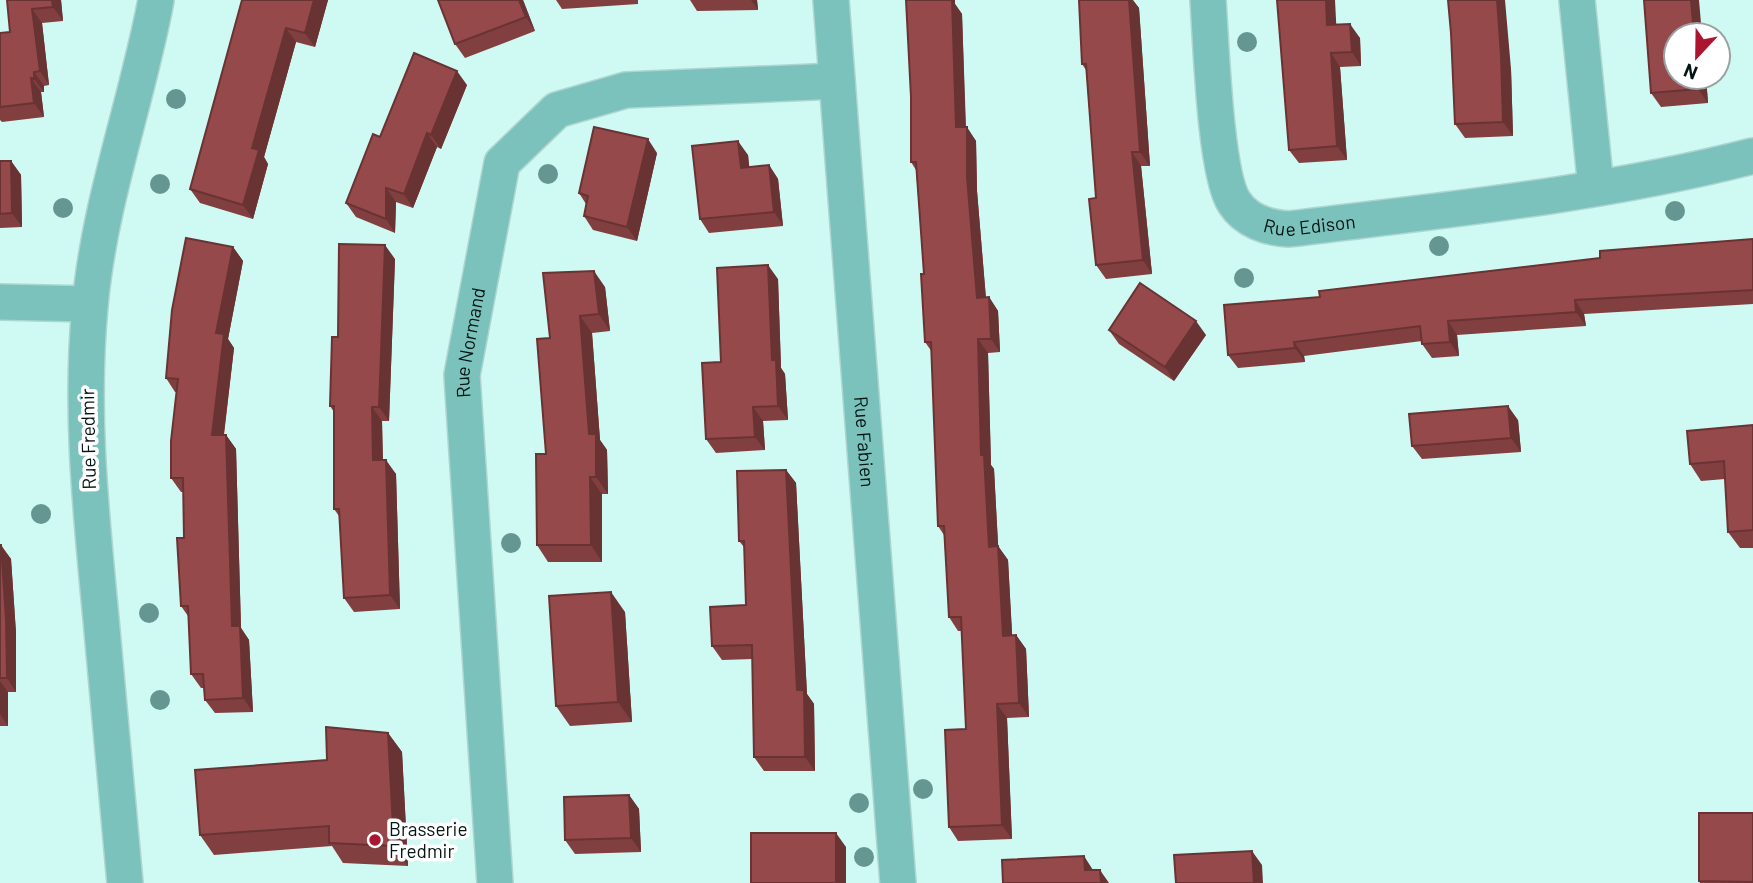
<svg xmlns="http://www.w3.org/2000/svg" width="1753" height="883" viewBox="0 0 1753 883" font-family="Barlow,sans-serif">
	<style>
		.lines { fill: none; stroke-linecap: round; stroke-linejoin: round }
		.minor-casing { stroke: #afd5d0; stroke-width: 38 }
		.minor { stroke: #7ac2bb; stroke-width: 35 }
		.tree { fill: #669691 }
		.wall { fill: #813f40 }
		.shaded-wall { fill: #693334 }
		.building { fill: #96494b; stroke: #693334; stroke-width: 2 }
		.poi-dot { fill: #ab152f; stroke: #fff; stroke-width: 2.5 }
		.labels { text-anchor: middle; stroke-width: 7; stroke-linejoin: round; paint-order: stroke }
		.street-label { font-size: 19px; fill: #051513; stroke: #fff }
		.poi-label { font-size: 19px; fill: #051513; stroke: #fff; text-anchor: start }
	</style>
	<rect width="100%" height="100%" fill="#cffaf4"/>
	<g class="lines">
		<g class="minor-casing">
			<g id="minor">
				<path id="s1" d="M831,0L898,883"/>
				<path id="s2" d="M1208,0C1211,41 1215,173 1234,202C1246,221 1268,228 1289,229C1444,210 1601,195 1753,156"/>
				<path d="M1577,0L1596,188"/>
				<path d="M0,302L90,304"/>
				<path d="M125,883C117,795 109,707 101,619C91,514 80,411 90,306C99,202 137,102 156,0"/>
				<path id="s3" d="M495,883L462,375L502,163L557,110L626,90L837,81"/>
			</g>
		</g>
		<use href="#minor" class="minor"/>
	</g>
	<g class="tree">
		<circle cx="1247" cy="42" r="10"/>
		<circle cx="176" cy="99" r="10"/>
		<circle cx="548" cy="174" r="10"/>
		<circle cx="160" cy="184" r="10"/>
		<circle cx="63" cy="208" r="10"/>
		<circle cx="1675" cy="211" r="10"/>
		<circle cx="1439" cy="246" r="10"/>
		<circle cx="1244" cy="278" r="10"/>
		<circle cx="41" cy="514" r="10"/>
		<circle cx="511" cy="543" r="10"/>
		<circle cx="149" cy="613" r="10"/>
		<circle cx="160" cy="700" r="10"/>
		<circle cx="923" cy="789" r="10"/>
		<circle cx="859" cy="803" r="10"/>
		<circle cx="864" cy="857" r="10"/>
	</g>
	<g class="wall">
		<path d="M7,0H61L63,21L42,23L49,85L44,86V92H41L44,117L2,122L0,120V33L10,32Z"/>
		<path d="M242,0H328L315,47L296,42L264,157L268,164L253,219L200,203L190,189Z"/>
		<path d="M438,0H523L535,31L465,58L455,44Z"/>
		<path d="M556,0H638V4L562,9Z"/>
		<path d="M690,0H757L758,10L697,11Z"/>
		<path d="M1133,1L1139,8L1150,166H1141L1152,274L1106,279L1096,265V198L1086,70L1082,64Z"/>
		<path d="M955,4L962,14L966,127L976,141L977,191L986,298L989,297L998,311L1000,352L988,353L991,465L994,469L998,546L1008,560L1012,635H1016L1026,649L1029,717L1007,718L1012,839L958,841L949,827L966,729L962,631H958L949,617L944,535L938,526L932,352L925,342L924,274L916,170L911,162V97Z"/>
		<path d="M1336,24L1360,38L1361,66L1340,67L1347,160L1299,163L1289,150Z"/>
		<path d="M1511,69L1513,136L1465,138L1455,124Z"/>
		<path d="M1706,77L1708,103L1661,107L1651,93Z"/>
		<path d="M467,85L441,149L437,147L413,208L396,202L395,233L356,217L346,203L380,137Z"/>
		<path d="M657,153L637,241L593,230L584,216L586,204L579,193Z"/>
		<path d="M748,155L749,167L769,165L778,179L783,226L709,233L700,219Z"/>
		<path d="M0,161H11L21,175L22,227L0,228Z"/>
		<path d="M1753,239V304L1584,314L1586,326L1457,335L1459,356L1432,358L1422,344V341L1304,356L1305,362L1238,368L1228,355L1320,297L1600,258Z"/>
		<path d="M233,247L243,261L228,339L234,348L224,435H226L236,449L241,628L249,640L253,712L215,713L205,700L204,688H201L191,674L188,616L181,606L184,538L183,492H181L171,478L177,392H175L166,378Z"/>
		<path d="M395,259L389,421H382L383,460L396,474L400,609L354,612L344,598L339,516L334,509V412L330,406L338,337Z"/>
		<path d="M778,279L781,368L785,374L788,420L763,421L765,450L716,453L706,439L721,362Z"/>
		<path d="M605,287L610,331L592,333L600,440L607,450L608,494H602V562H548L537,545L546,454L550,338Z"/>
		<path d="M1109,330L1206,335L1174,381L1119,344Z"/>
		<path d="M1518,420L1521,452L1422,459L1412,446Z"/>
		<path d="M1753,425V548H1740L1728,532L1725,479L1701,481L1690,464Z"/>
		<path d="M786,470L796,483L807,694L814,704L815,771H764L754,757L753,659L722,660L712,646L746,605L744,547L739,541Z"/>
		<path d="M0,545L11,559L16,633V692H8V726H0Z"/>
		<path d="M625,612L632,722L570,726L556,706Z"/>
		<path d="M388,733L402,752L408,866L343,863L332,846L214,855L200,835L327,760Z"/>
		<path d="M629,795L639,809L641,852L575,854L565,840Z"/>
		<path d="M1753,813V883H1700L1699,881Z"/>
	</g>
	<g class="shaded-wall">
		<path d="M52,0H61L63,21L53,7Z"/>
		<path d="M314,0H328L315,47L305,33Z"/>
		<path d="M519,0H523L535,31L526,17Z"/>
		<path d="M751,0H757L758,10Z"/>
		<path d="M946,0H955V4L962,14L966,141L956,127Z"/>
		<path d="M1128,0H1133L1139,8L1150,166L1140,152Z"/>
		<path d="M1326,0H1335L1337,39L1327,25Z"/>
		<path d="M1497,0H1505L1511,69L1513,136L1503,122Z"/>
		<path d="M1691,0H1699L1702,35H1694Z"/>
		<path d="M32,9L42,23L49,85L40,71Z"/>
		<path d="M1350,24L1360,38L1361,66L1352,52Z"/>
		<path d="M286,28L296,42L264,157L268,164L253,219L243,205L252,148Z"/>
		<path d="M1331,53L1340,67L1347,160L1337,146Z"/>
		<path d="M457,71L467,85L441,149L431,135Z"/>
		<path d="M34,72L44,86V92L34,79Z"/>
		<path d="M1697,77H1706L1708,103L1698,89Z"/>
		<path d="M31,78L41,92L44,117L34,103Z"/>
		<path d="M967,127L976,141L977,191L987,312L977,298L967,177Z"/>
		<path d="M427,133L437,147L413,208L404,194Z"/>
		<path d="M648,139L657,153L637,241L627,227Z"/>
		<path d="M738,141L748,155L751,182L741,168Z"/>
		<path d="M1132,152L1141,166L1152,274L1143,260Z"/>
		<path d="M11,161L21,175L22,227L12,213Z"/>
		<path d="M769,165L778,179L783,226L774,212Z"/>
		<path d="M386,188L396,202L395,233L386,219Z"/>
		<path d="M385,245L395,259L389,421L379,407Z"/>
		<path d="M233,247L243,261L228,339L234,348L222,449L212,435L216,333Z"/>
		<path d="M768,265L778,279L781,368L785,374L788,420L778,406L772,360Z"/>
		<path d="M594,271L605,287L610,331L599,314Z"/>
		<path d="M989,297L998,311L1000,352L991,339Z"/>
		<path d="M1575,300L1584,314L1586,326L1576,312Z"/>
		<path d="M580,316L592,333L600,440L607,450L608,494L596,477L589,434Z"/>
		<path d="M1196,321L1206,335L1174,381L1165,367Z"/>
		<path d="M1448,321L1457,335L1459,356L1450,342Z"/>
		<path d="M978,339L988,353L991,465L994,469L999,561L989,547L981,455Z"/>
		<path d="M1294,342L1304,356L1305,362L1295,348Z"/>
		<path d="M1508,406L1518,420L1521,452L1511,438Z"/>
		<path d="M372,407L382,421L383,474L373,460Z"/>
		<path d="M753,407L763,421L765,450L755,437Z"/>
		<path d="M226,435L236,449L241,628L249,640L253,712L243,698L232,626Z"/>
		<path d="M386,460L396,474L400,609L390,595Z"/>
		<path d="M786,470L796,483L807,694L814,704L815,771L805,757L797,690Z"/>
		<path d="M590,477L602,494V562L591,545Z"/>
		<path d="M1,545L11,559L16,633V692L7,678Z"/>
		<path d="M998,546L1008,560L1013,650L1003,636Z"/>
		<path d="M611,592L625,612L632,722L618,702Z"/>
		<path d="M1016,635L1026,649L1029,717L1019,703Z"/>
		<path d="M0,681L8,692V726L0,714Z"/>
		<path d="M997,704L1007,718L1012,839L1002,825Z"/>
		<path d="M388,733L402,752L408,866L394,846Z"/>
		<path d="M629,795L639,809L641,852L631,838Z"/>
		<path d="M836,833L846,847V883H836Z"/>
		<path d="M1252,851L1262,865L1263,883H1254Z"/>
		<path d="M1084,856L1093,870H1085Z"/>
		<path d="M1100,870L1109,883H1101Z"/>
	</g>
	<g class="building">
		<path d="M7,0H52L53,7L32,9L40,71L34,72V79L31,78L34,103L0,107V33L10,32Z"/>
		<path d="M242,0H314L305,33L286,28L252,148L259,150L243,205L190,189Z"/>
		<path d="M438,0H519L526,17L455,44Z"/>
		<path d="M906,0H952L956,127H967V177L977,298L989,297L991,339H978L981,455H984L989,547L998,546L1003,636L1016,635L1019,703L997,704L1002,825L949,827L945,730L966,729L961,617H949L944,526H938L931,342H925L921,274H924L916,162H911V97Z"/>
		<path d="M1079,0H1129L1140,152H1132L1143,260L1096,265L1089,199L1096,198L1086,64H1082Z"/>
		<path d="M1277,0H1326L1327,25L1350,24L1352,52L1331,53L1337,146L1289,150Z"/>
		<path d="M1448,0H1497L1501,55L1503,122L1455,124L1451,33Z"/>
		<path d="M1644,0H1691L1694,35H1676V77H1697L1698,89L1651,93Z"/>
		<path d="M414,53L457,71L431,135L427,133L404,194L386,188V219L346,203L373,134L380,137Z"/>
		<path d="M594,127L648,139L627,227L584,216L588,196L579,193Z"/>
		<path d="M738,141L741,168L769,165L774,212L700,219L692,146Z"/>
		<path d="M0,161H11L12,213L0,214Z"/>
		<path d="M186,238L233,247L216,333L224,334L212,435H226L232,626H240L243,698L205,700L203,674H191L188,606H181L177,538H184L183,478H171V441L178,379L166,378L172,310Z"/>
		<path d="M1753,239V290L1575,300L1576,312L1448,321L1450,342L1422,344L1420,326L1294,342L1295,348L1228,355L1224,305L1320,297L1319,291L1600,258V251Z"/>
		<path d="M339,244L385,245L379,407H372L373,460H386L390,595L344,598L339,509H334V406H330L332,337H338Z"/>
		<path d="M768,265L772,360H776L778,406L753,407L755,437L706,439L702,363L721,362L717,268Z"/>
		<path d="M594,271L599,314L580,316L589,434H596V477H590L591,545H537L536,454H546L537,339L550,338L543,273Z"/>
		<path d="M1140,283L1196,321L1165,367L1109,330Z"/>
		<path d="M1508,406L1511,438L1412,446L1409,414Z"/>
		<path d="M1753,425V530L1728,532L1724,461L1690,464L1687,431Z"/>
		<path d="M786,470L797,690H804L805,757H754L752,645L712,646L710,607L746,605L744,541H739L737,471Z"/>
		<path d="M0,545H1L6,619L7,678H0Z"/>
		<path d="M611,592L618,702L556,706L549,596Z"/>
		<path d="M326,727L388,733L394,846L329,843V826L200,835L195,770L327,760Z"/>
		<path d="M629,795L631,838L565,840L564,797Z"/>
		<path d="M1699,813H1753V882L1699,881Z"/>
		<rect x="751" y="833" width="85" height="50"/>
		<path d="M1252,851L1254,883H1176L1174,855Z"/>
		<path d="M1084,856L1085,870H1100L1101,883H1003L1002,860Z"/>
	</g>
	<circle class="poi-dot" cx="375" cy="840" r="7"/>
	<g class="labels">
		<g class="street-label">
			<text dy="7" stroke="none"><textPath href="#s2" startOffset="289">Rue Edison</textPath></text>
			<text dy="7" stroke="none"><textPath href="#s3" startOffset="542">Rue Normand</textPath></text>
			<text transform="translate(88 439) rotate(-91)" y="7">Rue Fredmir</text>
			<text dy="7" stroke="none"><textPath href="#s1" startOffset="443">Rue Fabien</textPath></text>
		</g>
		<g class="poi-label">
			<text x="389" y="836">Brasserie<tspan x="389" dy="22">Fredmir</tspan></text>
		</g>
	</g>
	<g transform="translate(1697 56) rotate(202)"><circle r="33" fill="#ffffff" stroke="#9ba1a1" stroke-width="2"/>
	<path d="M0-5L12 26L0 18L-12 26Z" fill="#ab152f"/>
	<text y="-10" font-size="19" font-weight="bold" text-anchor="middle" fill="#051513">N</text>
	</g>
</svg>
